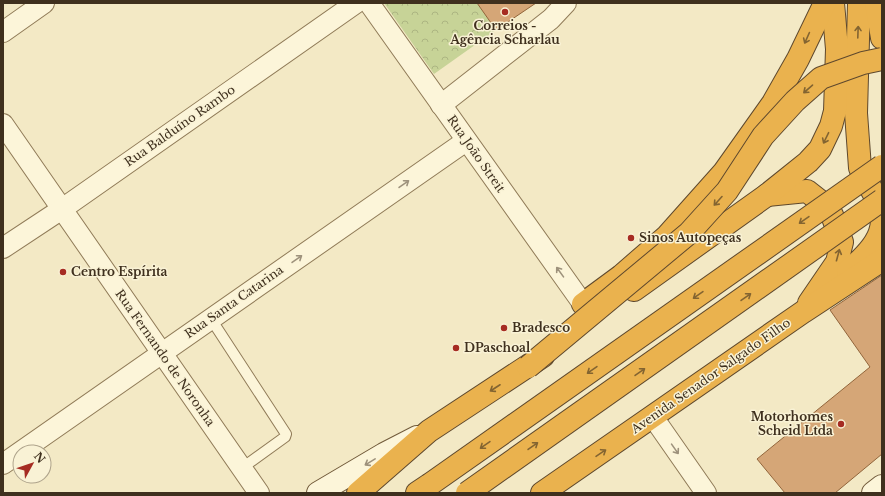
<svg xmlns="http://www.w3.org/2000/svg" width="885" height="496" viewBox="0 0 885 496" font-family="'Libre Baskerville',serif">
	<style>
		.forest { fill: url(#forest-crowns) }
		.building { fill: #d5a677; stroke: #92653b }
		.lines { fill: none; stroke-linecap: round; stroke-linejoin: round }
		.lane-casing { stroke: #907b58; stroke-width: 12 }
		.street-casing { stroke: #907b58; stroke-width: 22 }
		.secondary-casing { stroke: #725b3b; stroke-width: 24 }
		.highway-casing { stroke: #5e482d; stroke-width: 24 }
		.lane { stroke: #fcf5d9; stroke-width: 10 }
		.street { stroke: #fcf5d9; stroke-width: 20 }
		.secondary { stroke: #fcf5d9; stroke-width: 22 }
		.highway { stroke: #eab24e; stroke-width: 22 }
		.highway-bridge-casing { stroke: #5e482d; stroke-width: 24; stroke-linecap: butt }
		.highway-bridge { stroke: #eab24e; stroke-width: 22 }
		.oneway { stroke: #836431 }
		.oneway2 { stroke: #9e927c }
		.poi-dot { fill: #a62c22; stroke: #f9f2d5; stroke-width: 1.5 }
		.labels { text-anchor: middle; stroke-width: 3; stroke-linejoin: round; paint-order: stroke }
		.poi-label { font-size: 12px; font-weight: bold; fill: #3f301e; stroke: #f9f2d5; text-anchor: start }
		.street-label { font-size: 12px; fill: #3f301e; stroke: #f9f2d5 }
	</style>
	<defs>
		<pattern id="forest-crowns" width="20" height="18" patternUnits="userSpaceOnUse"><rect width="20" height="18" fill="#c7d397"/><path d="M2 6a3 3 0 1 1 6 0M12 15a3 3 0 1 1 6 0" fill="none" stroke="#acb582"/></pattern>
	</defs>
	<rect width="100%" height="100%" fill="#f3e9c5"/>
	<path class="forest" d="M384,3H478L496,30L434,74Z"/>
	<g class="building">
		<path d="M477,3H536L496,30Z"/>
		<path d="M882,275V454L835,493H785L757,459L870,367L830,310Z"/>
	</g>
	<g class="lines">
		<g class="lane-casing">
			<path id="lane" d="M211,319L286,434L285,437L242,468"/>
		</g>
		<g class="street-casing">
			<g id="street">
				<path d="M369,3L583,304"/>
				<path d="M3,32L44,3"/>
				<path d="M441,105L551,19L566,3"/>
				<path d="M3,124L259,493"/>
				<path d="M3,248L62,209L356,3"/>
				<path d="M653,417L706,493"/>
				<path d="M3,464L466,141"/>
			</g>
		</g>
		<g class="secondary-casing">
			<g id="secondary">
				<path d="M318,493L384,454L417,437"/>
				<path d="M873,493L882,486"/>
			</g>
		</g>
		<g class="highway-casing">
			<g id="highway">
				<path d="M859,3L856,113L860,168L882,209"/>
				<path d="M876,3L882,38"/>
				<path d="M767,195L807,191L821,202L832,215L842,242L837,262L809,303"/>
				<path d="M848,271C860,261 878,244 881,228C883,221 880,212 879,205"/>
				<path d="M634,290L767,195L808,162L820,149L831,126L835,111L837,49L833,3"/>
				<path d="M583,304L621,276L667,236L724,172L773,103L798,59L825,3"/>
				<path d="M358,493L429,431L543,356"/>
				<path d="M417,493L429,485"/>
				<path d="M542,493L803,312L882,260"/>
			</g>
		</g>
		<use href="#lane" class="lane"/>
		<use href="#street" class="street"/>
		<use href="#secondary" class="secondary"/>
		<use href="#highway" class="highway"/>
		<g class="highway-bridge-casing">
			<g id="highway-bridge">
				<path d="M528,367L689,233L727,191L763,136L795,101L821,78L863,63L882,59"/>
				<path d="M429,485L882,166"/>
				<path d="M467,493L882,200"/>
			</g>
		</g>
		<use href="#highway-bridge" class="highway-bridge"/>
	</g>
	<defs><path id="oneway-shaft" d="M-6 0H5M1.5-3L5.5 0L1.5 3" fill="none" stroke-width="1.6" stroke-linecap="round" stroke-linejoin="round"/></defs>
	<g class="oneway">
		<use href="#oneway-shaft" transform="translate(858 32) rotate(-88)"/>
		<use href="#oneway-shaft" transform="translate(807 38) rotate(114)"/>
		<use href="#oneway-shaft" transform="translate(808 89) rotate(139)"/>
		<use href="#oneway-shaft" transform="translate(826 138) rotate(116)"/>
		<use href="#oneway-shaft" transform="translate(718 201) rotate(132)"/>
		<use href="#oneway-shaft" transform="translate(804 220) rotate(145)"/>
		<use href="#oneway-shaft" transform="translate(838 255) rotate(-75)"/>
		<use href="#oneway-shaft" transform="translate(698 295) rotate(145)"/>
		<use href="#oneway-shaft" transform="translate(746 297) rotate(-35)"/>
		<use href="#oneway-shaft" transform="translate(592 370) rotate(145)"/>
		<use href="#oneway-shaft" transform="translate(640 372) rotate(-35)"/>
		<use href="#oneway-shaft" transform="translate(495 388) rotate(147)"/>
		<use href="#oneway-shaft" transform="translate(485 445) rotate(145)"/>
		<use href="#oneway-shaft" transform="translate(533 446) rotate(-35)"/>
		<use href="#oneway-shaft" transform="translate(601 453) rotate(-34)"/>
	</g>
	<g class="oneway2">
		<use href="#oneway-shaft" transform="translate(404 184) rotate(-35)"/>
		<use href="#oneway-shaft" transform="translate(297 259) rotate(-35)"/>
		<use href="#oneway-shaft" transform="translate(560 272) rotate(-126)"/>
		<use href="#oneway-shaft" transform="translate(675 449) rotate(55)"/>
		<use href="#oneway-shaft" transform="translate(370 462) rotate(149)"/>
	</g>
	<g class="poi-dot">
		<circle cx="505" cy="12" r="4"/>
		<circle cx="631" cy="238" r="4"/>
		<circle cx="63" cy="272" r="4"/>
		<circle cx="504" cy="328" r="4"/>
		<circle cx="456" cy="348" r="4"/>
		<circle cx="841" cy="424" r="4"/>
	</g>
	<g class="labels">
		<g class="poi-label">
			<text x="505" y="30" text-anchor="middle">Correios -<tspan x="505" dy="14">Agência Scharlau</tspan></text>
			<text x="639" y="242">Sinos Autopeças</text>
			<text x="71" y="276">Centro Espírita</text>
			<text x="512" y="332">Bradesco</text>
			<text x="464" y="352">DPaschoal</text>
			<text x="833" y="421" text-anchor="end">Motorhomes<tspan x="833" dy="14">Scheid Ltda</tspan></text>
		</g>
		<g class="street-label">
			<text transform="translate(180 126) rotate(-35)" y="4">Rua Balduíno Rambo</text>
			<text transform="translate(476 154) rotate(55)" y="4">Rua João Streit</text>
			<text transform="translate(234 302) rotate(-35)" y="4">Rua Santa Catarina</text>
			<text transform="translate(165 358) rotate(55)" y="4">Rua Fernando de Noronha</text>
			<text transform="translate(711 376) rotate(-35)" y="4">Avenida Senador Salgado Filho</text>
		</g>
	</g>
	<rect width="885" height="496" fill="none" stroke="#3f301e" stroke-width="8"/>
	<g transform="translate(32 464) rotate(50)"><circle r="19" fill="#f9f2d5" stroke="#afa48c"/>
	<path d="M0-3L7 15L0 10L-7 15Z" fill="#a62c22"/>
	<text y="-6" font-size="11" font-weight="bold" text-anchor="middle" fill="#3f301e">N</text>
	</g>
</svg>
